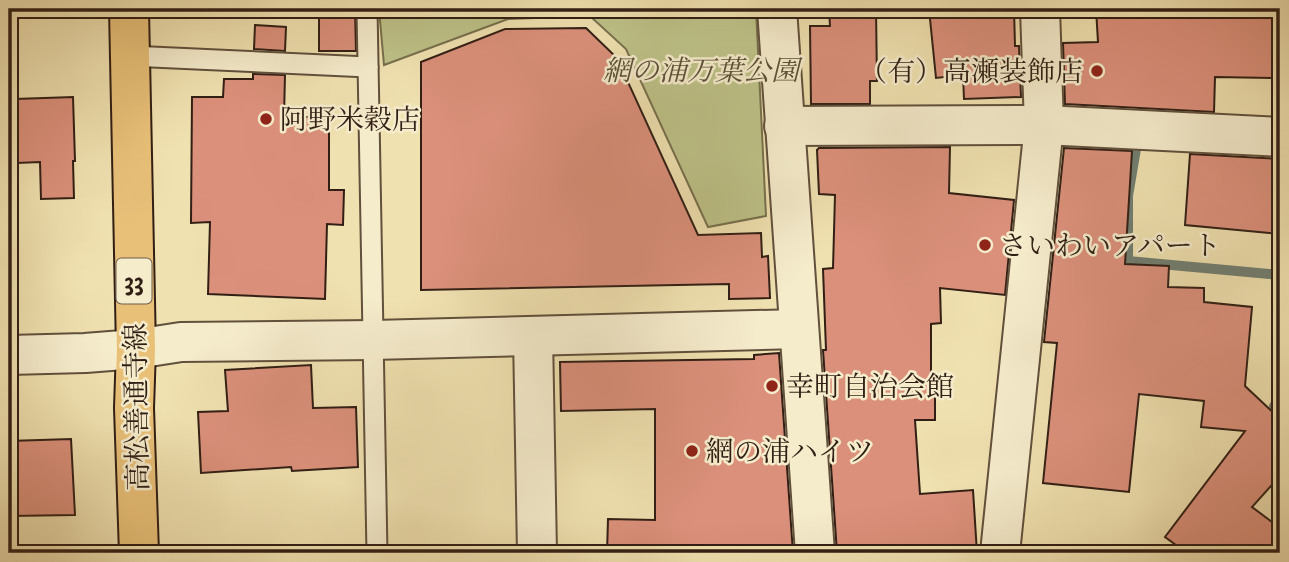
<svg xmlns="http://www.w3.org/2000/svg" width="1289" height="562" viewBox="0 0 1289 562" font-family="'IM FELL DW Pica','Noto Serif JP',serif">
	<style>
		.green { fill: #bdc288; stroke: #77704e; stroke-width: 2 }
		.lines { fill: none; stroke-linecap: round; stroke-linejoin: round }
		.stream { stroke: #707e71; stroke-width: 10 }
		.building { fill: #db907b; stroke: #311f15; stroke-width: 2 }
		.service-casing { stroke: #61503c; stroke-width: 23 }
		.minor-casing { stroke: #61503c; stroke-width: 42 }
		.tertiary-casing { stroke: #61503c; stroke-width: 42 }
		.primary-casing { stroke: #311f15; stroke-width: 42 }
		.service { stroke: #f5eccc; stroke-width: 19 }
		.minor { stroke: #f5eccc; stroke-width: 38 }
		.tertiary { stroke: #f5eccc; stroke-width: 38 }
		.primary { stroke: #e8c078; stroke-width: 38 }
		.poi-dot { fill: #8f2418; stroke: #f5eccc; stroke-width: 2.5 }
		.labels { text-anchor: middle; stroke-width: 5; stroke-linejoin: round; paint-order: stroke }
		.shield { fill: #f5eccc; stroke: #6c5c4c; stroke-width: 2 }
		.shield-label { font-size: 26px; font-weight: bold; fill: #311f15 }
		.park-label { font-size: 28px; font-style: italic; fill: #5b5038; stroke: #f5eccc }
		.poi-label { font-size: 28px; fill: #311f15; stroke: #f5eccc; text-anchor: start }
		.street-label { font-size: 28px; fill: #311f15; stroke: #f5eccc }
	</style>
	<rect width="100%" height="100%" fill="#f0e1b0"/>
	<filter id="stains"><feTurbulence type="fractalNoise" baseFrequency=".00286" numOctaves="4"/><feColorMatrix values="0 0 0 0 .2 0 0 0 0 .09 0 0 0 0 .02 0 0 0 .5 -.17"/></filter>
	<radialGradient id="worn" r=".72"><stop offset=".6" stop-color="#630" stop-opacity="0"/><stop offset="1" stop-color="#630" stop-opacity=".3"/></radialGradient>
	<path class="green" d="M379,9H756L766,216L708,227L626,49L590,16L508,19L384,65Z"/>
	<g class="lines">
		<g class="stream">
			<path d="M1136,149L1128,196V261L1280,275"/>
			<path d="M1274,406L1280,407"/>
		</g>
	</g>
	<g class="building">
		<path d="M319,9H355L356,51H319Z"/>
		<path d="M829,9H876L877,81H870V104H811L810,26H830Z"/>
		<path d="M929,9H1014L1015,46H1019L1021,97L964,99L963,75L936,78Z"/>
		<path d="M1096,9L1280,13V78L1215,77L1214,112L1065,104L1063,43L1098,42Z"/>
		<path d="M255,25L286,27L285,51L254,49Z"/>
		<path d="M586,28L617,58L698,235L761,233L762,257L768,256L770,298L729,299V284L421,290V62L505,29Z"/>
		<path d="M253,74L285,75L284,117H329V190H344L343,225L327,224L325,299L208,294L210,222L191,223L192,97H223L224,79H253Z"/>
		<path d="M73,97L75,161H73L74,198L41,199L40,162L17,163L15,99Z"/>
		<path d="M950,147L949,193L1014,200L1005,295L940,288L941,323L931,324V391H935V420H915L920,494L973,490L977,553H837L823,350H826L823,269L833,268L835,195L819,194L817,150L819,148Z"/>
		<path d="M1064,148L1132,151L1125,264L1169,266L1168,287L1204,288V302L1252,307L1245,386L1280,419V476L1252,507L1280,528V553H1187L1165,537L1245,431L1201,427L1204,401L1139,394L1129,492L1043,483L1057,343L1044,342Z"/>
		<path d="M1190,154L1280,159V234L1185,225Z"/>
		<path d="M779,353L793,553H607L608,519L655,520V409L561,411L560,362L754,359V355Z"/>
		<path d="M311,365L313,408L356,407L358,467L292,471L291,467L201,473L198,412L228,411L225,370Z"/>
		<path d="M71,439L75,515L9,516V441Z"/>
	</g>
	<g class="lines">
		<g class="service-casing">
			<g id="service">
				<path d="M367,9L377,553"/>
				<path d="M130,56L368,67"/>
			</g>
		</g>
		<g class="minor-casing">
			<g id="minor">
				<path d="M777,9L815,553"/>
				<path d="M784,126L1044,125L1280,137"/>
				<path d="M533,336L537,553"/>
				<path d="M1000,553L1044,125L1040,9"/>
			</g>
		</g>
		<g class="tertiary-casing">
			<path id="tertiary" d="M9,355L85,353L136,349L181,342L373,340L798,329"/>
		</g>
		<g class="primary-casing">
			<path id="primary" d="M129,9L136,349L134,408L139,553"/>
		</g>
		<use href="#service" class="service"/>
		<use href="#minor" class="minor"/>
		<use href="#tertiary" class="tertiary"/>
		<use href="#primary" class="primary"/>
	</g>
	<g class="poi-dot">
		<circle cx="1097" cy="71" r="7"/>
		<circle cx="266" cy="119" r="7"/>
		<circle cx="985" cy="245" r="7"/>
		<circle cx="772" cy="386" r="7"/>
		<circle cx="692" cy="451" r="7"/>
	</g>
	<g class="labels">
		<rect class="shield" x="116.5" y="258.5" width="35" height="45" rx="5"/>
		<g class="shield-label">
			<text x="134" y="290">33</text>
		</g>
		<g class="park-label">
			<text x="701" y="80">網の浦万葉公園</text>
		</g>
		<g class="poi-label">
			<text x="1083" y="81" text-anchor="end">（有）高瀬装飾店</text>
			<text x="280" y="129">阿野米穀店</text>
			<text x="999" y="255">さいわいアパート</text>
			<text x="786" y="396">幸町自治会館</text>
			<text x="706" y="461">網の浦ハイツ</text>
		</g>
		<g class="street-label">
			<text transform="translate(136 407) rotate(-91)" y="10">高松善通寺線</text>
		</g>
	</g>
	<rect width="1289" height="562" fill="none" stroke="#f0e1b0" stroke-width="35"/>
	<rect x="10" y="10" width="1268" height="541" fill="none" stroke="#311f15" stroke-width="3.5"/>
	<rect x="18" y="18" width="1254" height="527" fill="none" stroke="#311f15" stroke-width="2"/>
	<rect width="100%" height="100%" filter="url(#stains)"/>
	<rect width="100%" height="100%" fill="url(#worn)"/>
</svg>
